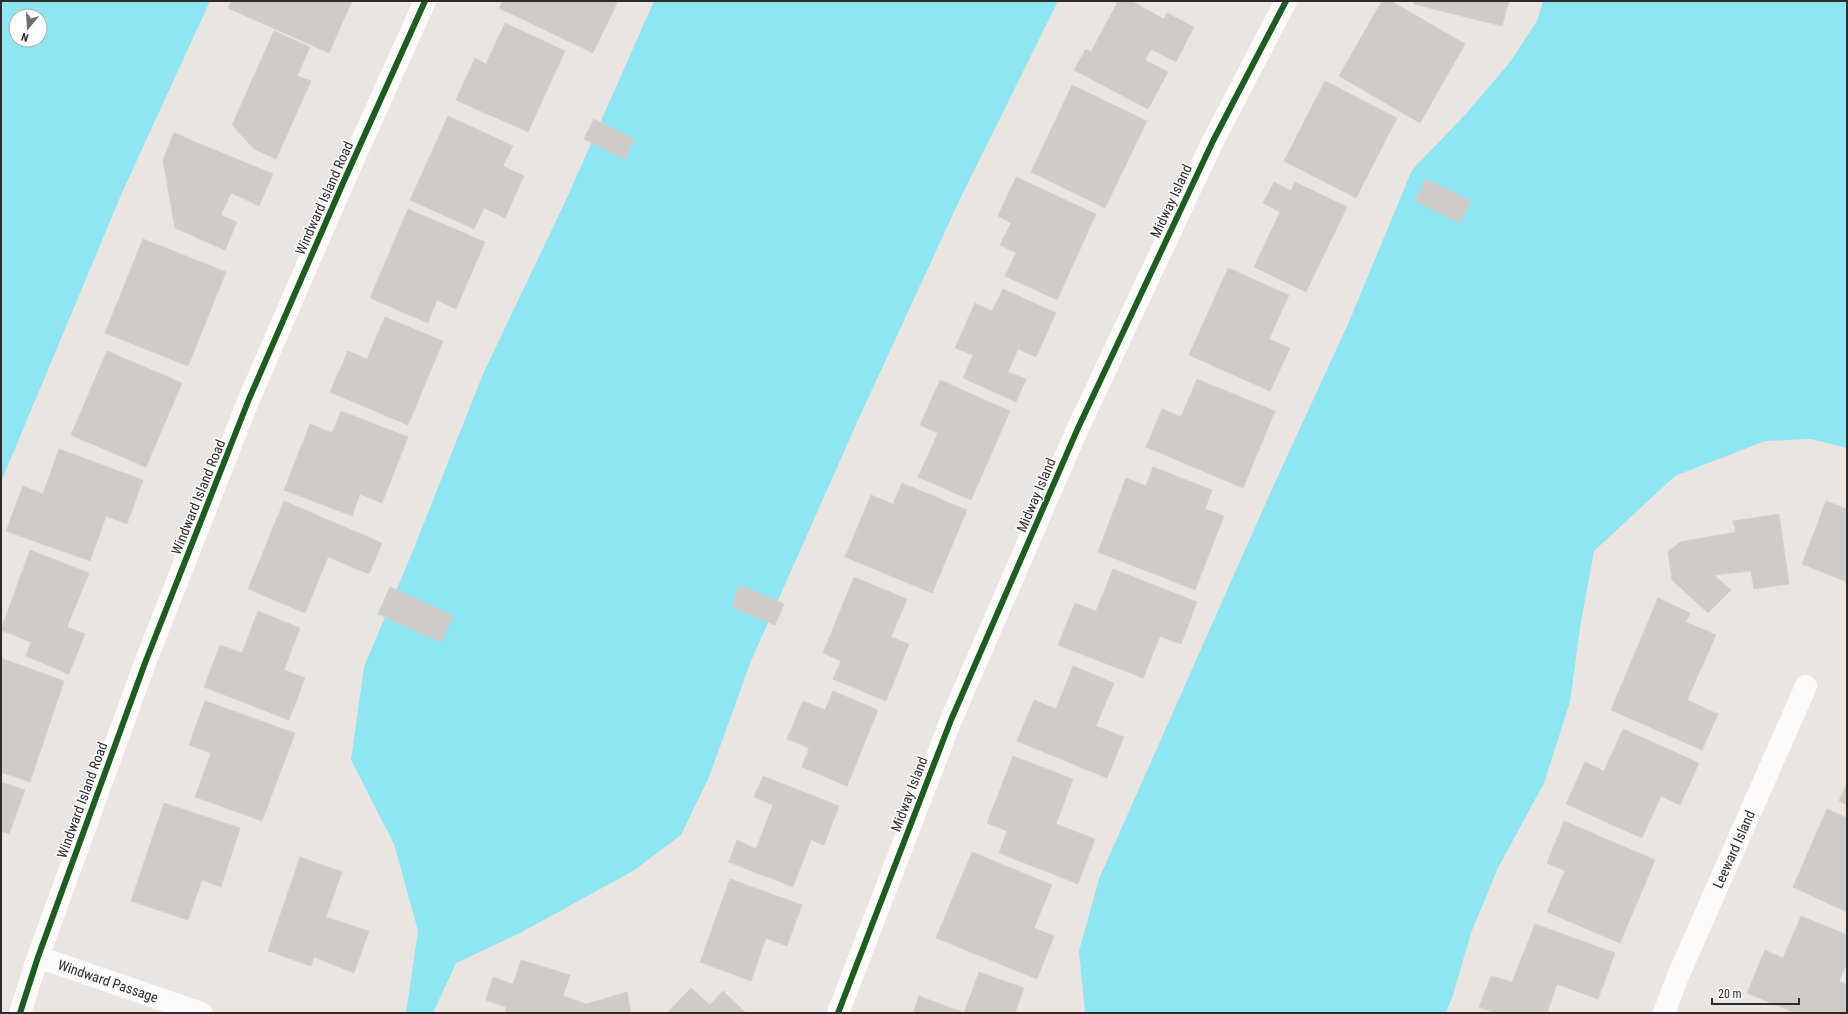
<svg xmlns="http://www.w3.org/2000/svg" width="1848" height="1014" viewBox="0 0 1848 1014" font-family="'Roboto Condensed',sans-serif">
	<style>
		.water { fill: #8ee6f2; fill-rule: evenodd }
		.building { fill: #cfcbc8; stroke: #d5d1cd }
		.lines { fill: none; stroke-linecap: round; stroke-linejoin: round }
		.street { stroke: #fcfbfa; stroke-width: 22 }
		.cycleway-casing { stroke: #fff; stroke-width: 8 }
		.cycleway { stroke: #1b5e20; stroke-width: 6 }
		.labels { text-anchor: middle; stroke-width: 3; stroke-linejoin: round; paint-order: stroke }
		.street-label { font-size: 14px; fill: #2c2c2c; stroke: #fff }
	</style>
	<rect width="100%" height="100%" fill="#ebe5e1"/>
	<g class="water">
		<path d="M1,1H210L121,195L1,482ZM16,16H40V40H16Z"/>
		<path d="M654,1H1058L960,199L859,418L751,661L709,777L681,835L633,871L520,933L456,963L433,1013H406L418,931L394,844L351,760L364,667L414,548L483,374L566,200Z"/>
		<path d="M1543,1H1847V448L1811,439L1765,441L1675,476L1594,551L1580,628L1570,702L1544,783L1498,868L1471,933L1453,995L1446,1013H1085L1079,951L1099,879L1272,489L1348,324L1412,170L1465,115L1510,62L1537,21Z"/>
	</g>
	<g class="building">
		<path d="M231,1H352L329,53L228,8Z"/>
		<path d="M503,1H618L593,53L499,8Z"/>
		<path d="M1118,1H1131L1164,19L1167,13L1194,27L1176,62L1151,49L1145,60L1168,72L1148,109L1074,70L1086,49L1091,52Z"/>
		<path d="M1382,1H1391L1465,44L1420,123L1339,76Z"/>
		<path d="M1415,1H1509L1502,26L1414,4Z"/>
		<path d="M505,23L565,51L528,132L456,100L475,58L486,64Z"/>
		<path d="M274,31L310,47L297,76L311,81L276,159L254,149L232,125Z"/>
		<path d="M1325,81L1397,118L1356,198L1284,161Z"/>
		<path d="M1072,85L1147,121L1105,208L1031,172Z"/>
		<path d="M448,116L513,146L503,166L524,176L505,218L484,208L474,229L410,200Z"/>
		<path d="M594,119L634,139L625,159L584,139Z"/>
		<path d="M174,133L273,174L259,206L231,193L221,215L237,222L225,250L175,228L163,160Z"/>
		<path d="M1016,177L1096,214L1057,300L1005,276L1016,253L1000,245L1011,223L998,216Z"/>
		<path d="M1426,179L1471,201L1460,223L1415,201Z"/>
		<path d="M1274,182L1291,191L1295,182L1347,207L1306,292L1254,267L1280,212L1263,203Z"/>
		<path d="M408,209L485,242L456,309L437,300L428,323L370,298Z"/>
		<path d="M143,239L226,272L188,366L105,333Z"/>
		<path d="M1228,268L1289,295L1269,339L1290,348L1270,391L1189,355Z"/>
		<path d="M1003,289L1056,313L1036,357L1018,349L1008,372L1026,379L1016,402L963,378L973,355L955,348L975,303L992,311Z"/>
		<path d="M385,317L443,341L408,425L330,392L348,351L367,359Z"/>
		<path d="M107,351L182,383L146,467L71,435Z"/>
		<path d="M1197,379L1275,411L1243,488L1146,447L1162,409L1181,417Z"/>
		<path d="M940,380L1010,411L971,500L918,477L938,433L920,425Z"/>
		<path d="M341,411L408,437L382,503L360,494L352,516L284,490L310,424L332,433Z"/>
		<path d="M59,449L143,480L127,524L106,516L90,561L6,531L23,486L43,494Z"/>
		<path d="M1153,467L1212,490L1205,509L1224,516L1195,590L1098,552L1126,478L1146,486Z"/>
		<path d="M902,483L967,510L932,593L845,557L871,495L893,504Z"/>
		<path d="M284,501L382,543L369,574L328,557L305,613L248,589Z"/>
		<path d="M1826,501L1847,509V582L1802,564Z"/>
		<path d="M1779,514L1789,584L1754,589L1751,571L1714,575L1731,590L1708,613L1672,580L1668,552L1680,542L1736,532L1733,521Z"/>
		<path d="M30,550L89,573L67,627L85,634L69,674L26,656L31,642L1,630Z"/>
		<path d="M1113,569L1197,602L1181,644L1160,636L1143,678L1058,645L1075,603L1096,611Z"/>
		<path d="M854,577L907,599L891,637L909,644L886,701L833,679L841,661L823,653Z"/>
		<path d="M740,585L784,604L775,625L732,607Z"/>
		<path d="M390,587L453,616L441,642L378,614Z"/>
		<path d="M1658,598L1690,613L1686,622L1716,635L1687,700L1718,714L1702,750L1611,710Z"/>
		<path d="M258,611L300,628L284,670L305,678L289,720L204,687L220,645L242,653Z"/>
		<path d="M1,658L64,681L30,782L1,772Z"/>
		<path d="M1073,666L1114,683L1096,726L1124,737L1107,778L1017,741L1034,700L1056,709Z"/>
		<path d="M833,691L878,710L847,786L802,767L809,748L787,739L803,701L825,710Z"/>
		<path d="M205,701L295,733L262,821L195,797L211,753L189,745Z"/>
		<path d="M1623,729L1699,763L1680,805L1661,796L1642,838L1566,804L1585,762L1604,771Z"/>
		<path d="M1013,756L1073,779L1056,824L1095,839L1078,884L999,853L1007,831L987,823Z"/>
		<path d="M763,776L839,806L824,845L811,840L793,887L729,862L737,840L756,849L773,805L754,797Z"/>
		<path d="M1,782L25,790L9,834L1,831Z"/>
		<path d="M1847,783V805L1839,801Z"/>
		<path d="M164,803L240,828L221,887L202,880L188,920L131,901Z"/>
		<path d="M1827,809L1847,818V912L1793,887Z"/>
		<path d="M1564,821L1655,860L1620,943L1547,912L1565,871L1547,863Z"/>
		<path d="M972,852L1052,885L1034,928L1054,936L1037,979L936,938Z"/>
		<path d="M300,857L342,872L326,917L369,931L354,973L314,957L311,966L268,951Z"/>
		<path d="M730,879L802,905L787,946L766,938L751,981L700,962Z"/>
		<path d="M1801,916L1847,935V963L1839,981L1847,985V1013H1796L1747,993L1765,950L1783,958Z"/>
		<path d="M1535,924L1615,953L1598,999L1557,984L1547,1013H1495L1479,1007L1491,976L1512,982Z"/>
		<path d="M521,960L570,975L563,996L586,1004L627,992L631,1013H505L506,1007L486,1000L493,977L513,984Z"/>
		<path d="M979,972L1024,988L1015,1013H913L919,996L964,1013Z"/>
		<path d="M691,988L710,1005L723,991L746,1013H667Z"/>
	</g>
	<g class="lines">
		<g class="street">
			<path id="s1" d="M38,957L201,1013"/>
			<path d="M20,1013L38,957L145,663L249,399L343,183L425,1"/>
			<path d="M838,1013L951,720L1078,428L1213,141L1286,1"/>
			<path id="s2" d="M1664,1013L1678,976L1806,686"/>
		</g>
		<g class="cycleway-casing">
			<g id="cycleway">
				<path d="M20,1013L38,957L145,663L249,399L343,183L425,1"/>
				<path d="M838,1013L951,720L1078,428L1213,141L1286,1"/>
			</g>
		</g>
		<use href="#cycleway" class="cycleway"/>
	</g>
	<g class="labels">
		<g class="street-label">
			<text transform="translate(324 198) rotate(-66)" y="5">Windward Island Road</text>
			<text transform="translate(1171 201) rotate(-65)" y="5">Midway Island</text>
			<text transform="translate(1036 495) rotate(-67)" y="5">Midway Island</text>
			<text transform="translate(198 497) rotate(-68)" y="5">Windward Island Road</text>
			<text transform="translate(909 794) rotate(-69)" y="5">Midway Island</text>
			<text transform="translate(82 800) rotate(-70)" y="5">Windward Island Road</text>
			<text dy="5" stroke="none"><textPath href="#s2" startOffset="178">Leeward Island</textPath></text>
			<text dy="5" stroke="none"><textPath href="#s1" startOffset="74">Windward Passage</textPath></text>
		</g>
	</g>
	<rect width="1848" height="1014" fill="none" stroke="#2c2c2c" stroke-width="4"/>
	<g transform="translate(28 28) rotate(198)"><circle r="19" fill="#ffffff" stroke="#ababab"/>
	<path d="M0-3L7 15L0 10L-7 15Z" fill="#6f6d6b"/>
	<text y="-6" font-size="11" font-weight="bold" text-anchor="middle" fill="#2c2c2c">N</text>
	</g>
	<path d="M1712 998v6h87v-6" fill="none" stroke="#2c2c2c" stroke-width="2"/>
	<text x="1718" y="998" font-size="12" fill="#2c2c2c" stroke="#ffffff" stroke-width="3" paint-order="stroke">20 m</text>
</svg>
